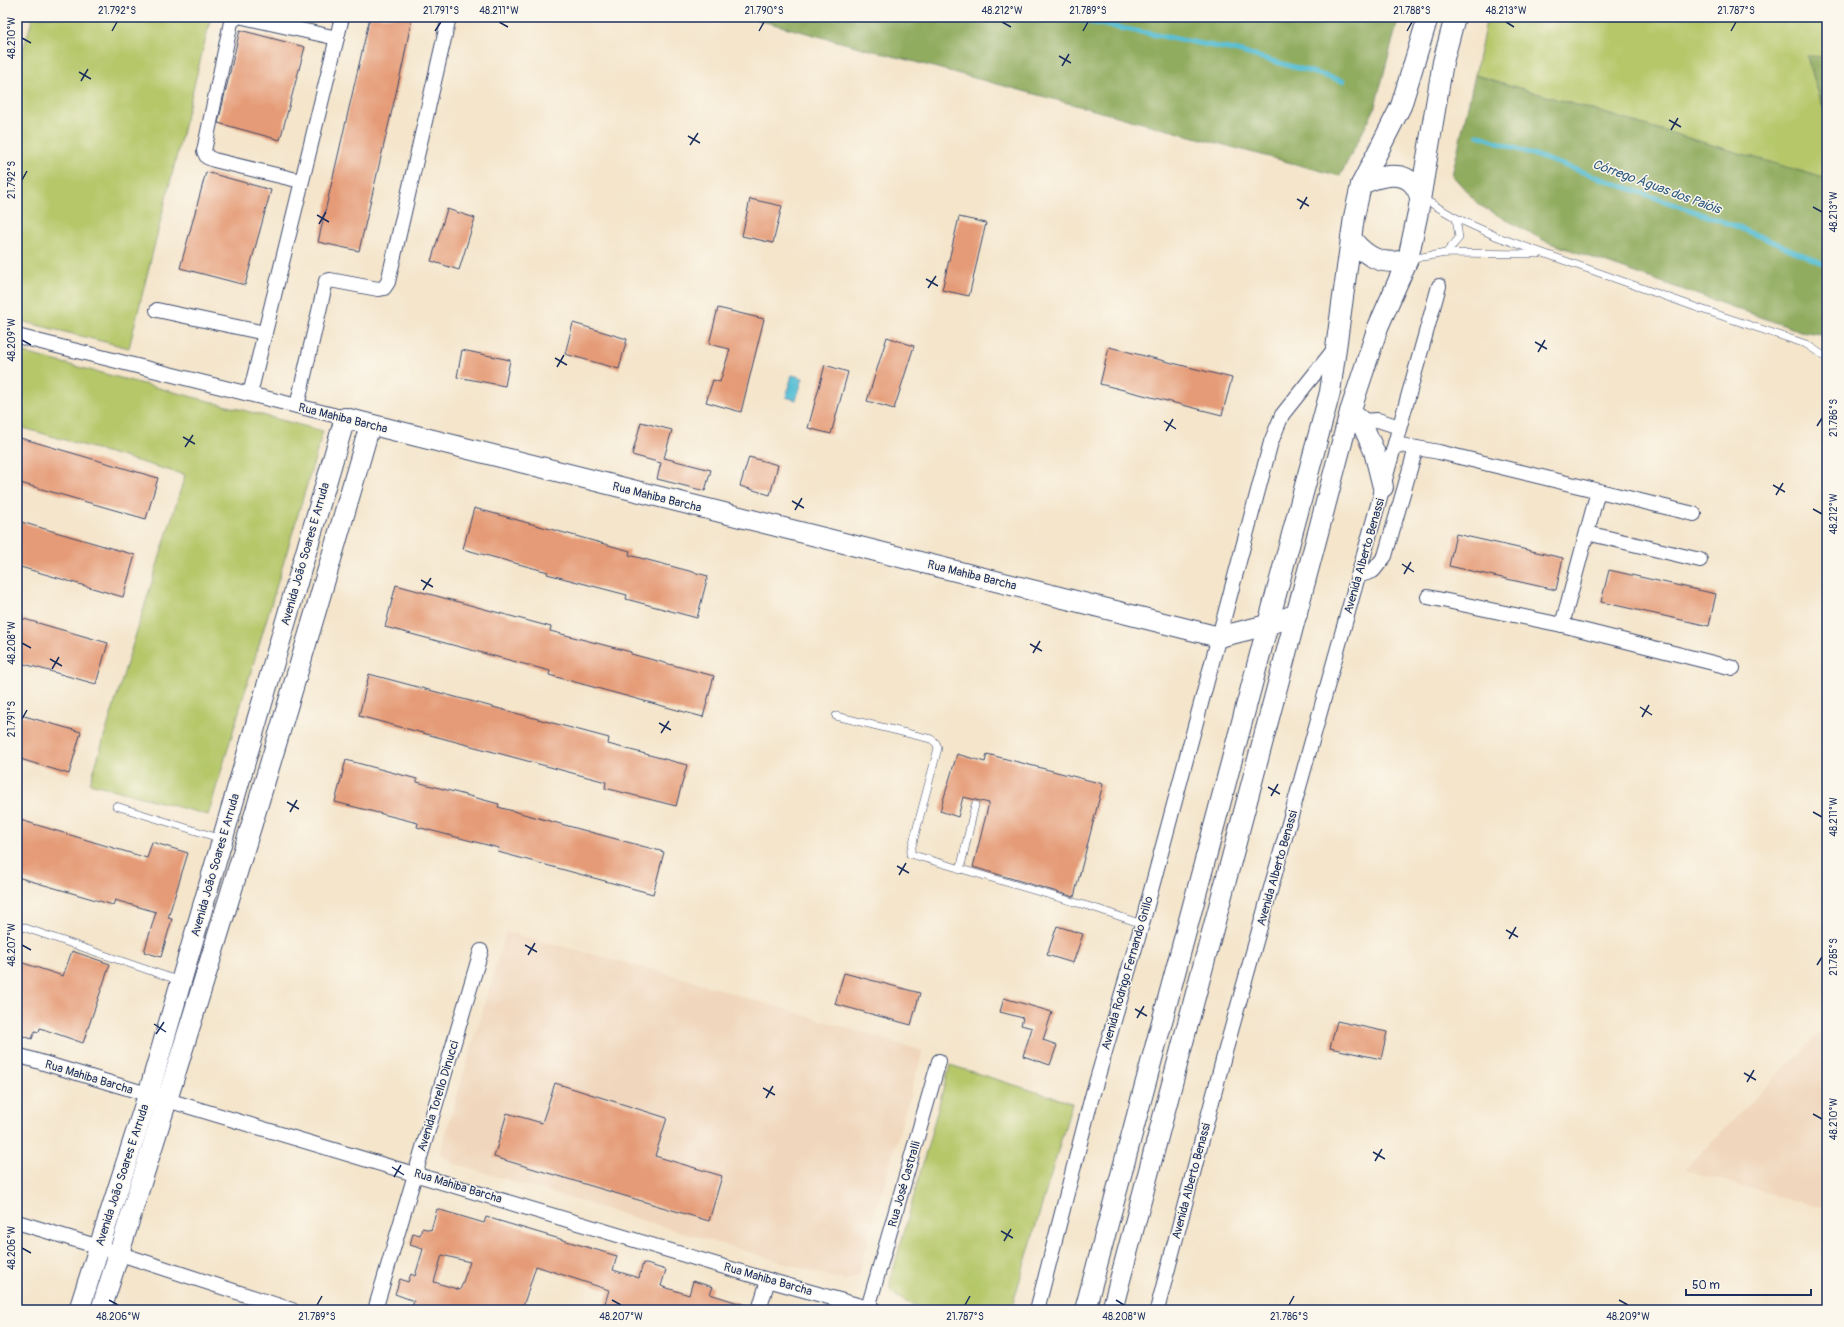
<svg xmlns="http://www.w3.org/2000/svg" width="1844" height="1327" viewBox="0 0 1844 1327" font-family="Pangolin,sans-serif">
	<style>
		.built { fill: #f0d6bc }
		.green { fill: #b6c76b; stroke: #687b64 }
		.forest { fill: #90ac5f; stroke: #566e5e }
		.water { fill: #58bfd5; stroke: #3a779a }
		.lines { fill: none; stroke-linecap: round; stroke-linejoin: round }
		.stream { stroke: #58bfd5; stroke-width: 5 }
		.building { fill: #e59b77; fill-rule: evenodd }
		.lane-casing { stroke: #3c4a6e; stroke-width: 8 }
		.street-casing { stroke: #3c4a6e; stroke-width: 16 }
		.secondary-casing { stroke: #3c4a6e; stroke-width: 22 }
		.lane { stroke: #fff; stroke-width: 7 }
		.street { stroke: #fff; stroke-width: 14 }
		.secondary { stroke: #fff; stroke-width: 20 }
		.ticks { fill: none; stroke: #1b2f5e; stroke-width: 1.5 }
		.labels { text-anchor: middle; stroke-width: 3; stroke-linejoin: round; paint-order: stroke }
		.street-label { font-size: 12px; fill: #1b2f5e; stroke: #fbf7ec }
		.water-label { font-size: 13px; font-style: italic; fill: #2d5a82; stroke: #fbf7ec }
		.neatline { fill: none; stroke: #1b2f5e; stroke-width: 1.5 }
		.ticks-label { font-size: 10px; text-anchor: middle; fill: #1b2f5e }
	</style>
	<rect width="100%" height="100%" fill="#fbf7ec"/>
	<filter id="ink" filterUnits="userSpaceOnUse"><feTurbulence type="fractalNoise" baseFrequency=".025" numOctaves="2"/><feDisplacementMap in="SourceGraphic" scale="8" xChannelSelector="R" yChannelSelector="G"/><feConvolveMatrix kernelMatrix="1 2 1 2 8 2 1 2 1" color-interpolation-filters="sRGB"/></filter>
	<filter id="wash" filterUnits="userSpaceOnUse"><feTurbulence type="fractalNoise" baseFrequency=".012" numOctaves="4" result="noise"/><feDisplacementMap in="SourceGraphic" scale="16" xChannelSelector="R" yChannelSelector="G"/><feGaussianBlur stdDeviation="0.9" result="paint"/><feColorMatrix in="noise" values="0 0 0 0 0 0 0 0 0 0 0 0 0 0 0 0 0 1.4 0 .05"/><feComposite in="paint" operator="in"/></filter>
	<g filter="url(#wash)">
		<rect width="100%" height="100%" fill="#f4e5cb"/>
		<g class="built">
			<path d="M506,932L662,972L923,1051L857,1276L845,1281L452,1163L440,1153Z"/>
			<path d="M1827,1025V1209L1684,1170Z"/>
		</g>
		<g class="green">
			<path d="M33,17H211L129,348L17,320V69Z"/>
			<path d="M1487,17H1827V57H1807L1827,119V179L1475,75Z"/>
			<path d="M17,351L323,431L208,815L90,783L185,475L17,426Z"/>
			<path d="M950,1065L1072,1103L1011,1310C977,1310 913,1318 890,1290V1282Z"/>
		</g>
		<g class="forest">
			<path d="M747,17H1399L1374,110L1340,176Z"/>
			<path d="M1807,56L1827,57V119Z"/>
			<path d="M1475,75L1827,179V335L1800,331L1545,241L1479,205L1452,175Z"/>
		</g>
		<path class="water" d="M792,375L803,378L796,400L786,397Z"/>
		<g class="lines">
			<g class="stream">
				<path d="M1063,17L1234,50L1343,81"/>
				<path d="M1478,135L1735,226L1827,265"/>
			</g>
		</g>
		<g id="blocks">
			<g class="building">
				<path d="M370,17H412L403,63L359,251L318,242Z"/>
				<path d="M240,30L305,47L280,140L218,123Z"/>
				<path d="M206,172L271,190L245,285L180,268Z"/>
				<path d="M750,199L782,206L773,243L742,236Z"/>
				<path d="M447,209L475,218L459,270L431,261Z"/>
				<path d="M959,217L986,223L969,296L942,290Z"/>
				<path d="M718,308L764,319L741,412L706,402L713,380L720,382L730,349L709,344Z"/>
				<path d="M573,323L627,339L619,369L565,354Z"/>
				<path d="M887,337L914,346L894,409L867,401Z"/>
				<path d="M1109,347L1232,378L1222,415L1100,384Z"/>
				<path d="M462,350L510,360L505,386L457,377Z"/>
				<path d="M825,365L848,372L831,434L808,428Z"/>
				<path d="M641,422L672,430L664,458L711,470L705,491L657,479L661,463L632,455Z"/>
				<path d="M17,437L158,478L146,519L17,482Z"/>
				<path d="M749,457L778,465L770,495L740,486Z"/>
				<path d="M474,508L630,551L629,555L708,576L697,618L626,599L627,595L547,574L548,572L463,549Z"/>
				<path d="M21,522L135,555L123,597L17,566V536Z"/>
				<path d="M1456,534L1563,558L1556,590L1449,566Z"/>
				<path d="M1609,570L1716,594L1709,626L1601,602Z"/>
				<path d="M396,585L551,627L550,631L631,652V654L714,676L703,717L549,675L550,671L385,627Z"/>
				<path d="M17,617L108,643L96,684L17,662Z"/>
				<path d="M369,674L609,738L608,744L687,765L676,806L605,788L606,782L359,716Z"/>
				<path d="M17,714L81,732L69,774L17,758Z"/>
				<path d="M957,754L985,762L987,754L1103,784L1074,897L973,867L989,803L963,797L958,817L940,811Z"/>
				<path d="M346,760L417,779V782L499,804L498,807L664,852L653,894L498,852L499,848L417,827L418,823L335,802Z"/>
				<path d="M17,819L147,858L152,842L188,853L168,918L172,919L161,957L144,952L156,912L115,900L113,905L17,877Z"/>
				<path d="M1057,926L1083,934L1073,963L1047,955Z"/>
				<path d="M72,951L110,964L83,1043L40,1028L39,1032L35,1031L32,1039L17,1034V971L20,962L63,976Z"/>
				<path d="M844,973L920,993L911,1025L835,1004Z"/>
				<path d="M1004,998L1052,1012L1043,1040L1057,1045L1050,1065L1023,1056L1032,1028L1021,1025L1023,1018L1000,1012Z"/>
				<path d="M1337,1021L1387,1032L1381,1059L1330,1048Z"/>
				<path d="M555,1083L667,1118L655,1156L722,1176L709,1221L494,1157L507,1113L542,1123Z"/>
				<path d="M437,1209L484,1223L486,1217L617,1256L613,1270L639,1278L643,1263L666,1270L661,1286L689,1295L693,1281L713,1287L710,1294L751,1307L750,1310H603L609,1290L536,1266L522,1310H411L414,1301L395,1294L400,1279L408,1282L411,1274L415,1276L423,1249L410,1245L413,1233L420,1235L422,1228L431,1230ZM442,1255L470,1262L460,1290L434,1282Z"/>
			</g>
		</g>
	</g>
	<g filter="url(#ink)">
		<use href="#blocks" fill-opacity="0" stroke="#3c4a6e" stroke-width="1"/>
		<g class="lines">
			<g class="lane-casing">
				<g id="lane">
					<path d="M1422,198L1456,218L1498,237L1701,309L1806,344L1827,358"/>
					<path d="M1446,253L1459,238L1456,218"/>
					<path d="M1410,259L1446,253L1539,254"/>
					<path d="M836,716L931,739L936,743L938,748L910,854L1098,909L1142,924"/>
					<path d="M116,806L222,839"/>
					<path d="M960,870L975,805"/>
					<path d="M17,925L180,981"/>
				</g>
			</g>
			<g class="street-casing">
				<g id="street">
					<path d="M237,17L231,22L204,151L207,157L214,160L301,181"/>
					<path d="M243,17L337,38"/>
					<path d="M157,310L265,333"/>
					<path d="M17,336L345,418"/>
					<path d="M250,394L342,17"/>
					<path d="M297,406L326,281L330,280L378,289L384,288L388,282L449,17"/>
					<path d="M1361,421L1378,420L1399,427"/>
					<path d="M1395,444L1439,452L1694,514"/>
					<path d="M1587,533L1700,560"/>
					<path d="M1358,576L1373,571L1385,556L1416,448"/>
					<path d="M1428,597L1562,625L1733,668"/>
					<path d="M1562,625L1598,491"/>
					<path d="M17,1055L768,1280L875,1310"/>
					<path d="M17,1222L99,1247L292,1310"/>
					<path d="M868,1308L939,1061"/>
					<path d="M375,1310L481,951"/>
					<path d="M759,1310L768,1280"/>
					<path d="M1037,1310L1091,1100L1142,924L1271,442L1282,415L1336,347"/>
					<path d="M1157,1310L1224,1056L1439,286"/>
				</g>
			</g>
			<g class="secondary-casing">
				<g id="secondary">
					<path d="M1361,185C1375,177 1402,169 1414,185C1417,189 1419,193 1420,197"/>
					<path d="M1351,238C1365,257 1385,267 1408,259"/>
					<path d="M1350,412L1361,421L1374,451L1383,487"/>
					<path d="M79,1310L148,1095L345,418L1219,637L1267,625L1297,614"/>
					<path d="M101,1310C194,1016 285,721 370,425"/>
					<path d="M1085,1310L1330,392L1354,217L1361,185L1401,106L1428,17"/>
					<path d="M1112,1310L1350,412L1378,327L1408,259L1418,212L1443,62L1455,17"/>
				</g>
			</g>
			<use href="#lane" class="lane"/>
			<use href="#street" class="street"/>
			<use href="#secondary" class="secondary"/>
		</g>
	</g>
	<path class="ticks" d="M499,22L508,27M1002,22L1011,27M1506,22L1514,27M112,31L117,22M435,31L441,22M759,31L764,22M1083,31L1088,22M1407,31L1412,22M1731,31L1736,22M22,38L31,43M1059,56L1071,63M1062,66L1069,54M79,72L91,79M81,81L88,69M1669,120L1681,127M1671,130L1678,118M688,136L700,143M690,145L698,133M22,180L27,171M1297,199L1309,206M1813,207L1822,212M1300,209L1307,197M317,215L329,222M319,224L326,212M926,279L938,286M928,288L936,276M22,340L31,345M1535,342L1547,349M1538,352L1545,340M555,358L567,365M557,367L564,355M1164,421L1176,429M1817,426L1822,418M1166,431L1173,419M183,437L195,444M185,447L193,435M1773,485L1785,492M1776,495L1783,483M792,501L804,508M1813,509L1822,514M795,510L802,498M1402,564L1414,572M1404,574L1411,562M421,580L433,587M423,590L431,578M22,643L31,648M1030,644L1042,651M1033,653L1040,641M50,659L62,666M52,669L59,657M1640,707L1652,715M1642,717L1649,705M22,719L27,710M659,723L671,730M661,733L669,721M1268,787L1280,794M1271,796L1278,784M287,802L299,809M290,812L297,800M1813,812L1822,817M897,866L909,873M899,875L906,863M1506,930L1518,937M1509,939L1516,927M22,945L31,950M525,945L537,952M528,955L535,943M1817,965L1822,957M1135,1009L1147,1016M1137,1018L1144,1006M154,1024L166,1032M156,1034L164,1022M1744,1073L1756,1080M1747,1082L1754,1070M763,1088L775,1095M766,1098L773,1086M1813,1114L1822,1119M1373,1152L1385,1159M1375,1161L1382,1149M392,1167L404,1175M394,1177L401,1165M1001,1231L1013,1238M1004,1241L1011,1229M22,1248L31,1253M109,1300L118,1305M612,1300L621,1305M1116,1300L1124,1305M1619,1300L1628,1305M317,1305L322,1296M965,1305L970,1296M1289,1305L1294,1296"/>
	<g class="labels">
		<g class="street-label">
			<text transform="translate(343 418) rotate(14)" y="4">Rua Mahiba Barcha</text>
			<text transform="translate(657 497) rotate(14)" y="4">Rua Mahiba Barcha</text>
			<text transform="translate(305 554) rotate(-74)" y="4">Avenida João Soares E Arruda</text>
			<text transform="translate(1364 556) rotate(-74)" y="4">Avenida Alberto Benassi</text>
			<text transform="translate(972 575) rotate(14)" y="4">Rua Mahiba Barcha</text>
			<text transform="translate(215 865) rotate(-74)" y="4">Avenida João Soares E Arruda</text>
			<text transform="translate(1277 868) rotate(-74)" y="4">Avenida Alberto Benassi</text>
			<text transform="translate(1127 973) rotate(-74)" y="4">Avenida Rodrigo Fernando Grillo</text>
			<text transform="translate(89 1077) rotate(17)" y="4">Rua Mahiba Barcha</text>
			<text transform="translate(438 1096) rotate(-73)" y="4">Avenida Torello Dinucci</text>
			<text transform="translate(122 1175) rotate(-72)" y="4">Avenida João Soares E Arruda</text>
			<text transform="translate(1191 1181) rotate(-75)" y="4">Avenida Alberto Benassi</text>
			<text transform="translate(904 1184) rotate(-74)" y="4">Rua José Castralli</text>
			<text transform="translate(458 1186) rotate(17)" y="4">Rua Mahiba Barcha</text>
			<text transform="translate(768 1279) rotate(16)" y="4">Rua Mahiba Barcha</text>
		</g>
		<g class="water-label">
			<text transform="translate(1657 186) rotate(20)" y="5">Córrego Águas dos Paióis</text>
		</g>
	</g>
	<rect width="1844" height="1327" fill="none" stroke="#fbf7ec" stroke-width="44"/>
	<path d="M1686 1289v6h125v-6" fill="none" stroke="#1b2f5e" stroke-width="2"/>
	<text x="1692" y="1289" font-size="12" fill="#1b2f5e" stroke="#fbf7ec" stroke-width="3" paint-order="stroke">50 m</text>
	<rect x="22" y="22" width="1800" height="1283" class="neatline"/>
	<g class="ticks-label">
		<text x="117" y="14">21.792°S</text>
		<text x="441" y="14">21.791°S</text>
		<text x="499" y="14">48.211°W</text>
		<text x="764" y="14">21.790°S</text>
		<text x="1002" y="14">48.212°W</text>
		<text x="1088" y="14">21.789°S</text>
		<text x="1412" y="14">21.788°S</text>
		<text x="1506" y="14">48.213°W</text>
		<text x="1736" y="14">21.787°S</text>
		<text transform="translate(11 38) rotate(-90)" y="4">48.210°W</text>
		<text transform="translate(11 180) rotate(-90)" y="4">21.792°S</text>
		<text transform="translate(1833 212) rotate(-90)" y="4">48.213°W</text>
		<text transform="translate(11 340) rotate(-90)" y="4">48.209°W</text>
		<text transform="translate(1833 418) rotate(-90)" y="4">21.786°S</text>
		<text transform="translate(1833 514) rotate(-90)" y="4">48.212°W</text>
		<text transform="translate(11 643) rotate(-90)" y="4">48.208°W</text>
		<text transform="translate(11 719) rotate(-90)" y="4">21.791°S</text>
		<text transform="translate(1833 817) rotate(-90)" y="4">48.211°W</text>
		<text transform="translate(11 945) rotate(-90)" y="4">48.207°W</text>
		<text transform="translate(1833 957) rotate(-90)" y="4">21.785°S</text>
		<text transform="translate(1833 1119) rotate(-90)" y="4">48.210°W</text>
		<text transform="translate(11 1248) rotate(-90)" y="4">48.206°W</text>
		<text x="118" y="1320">48.206°W</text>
		<text x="317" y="1320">21.789°S</text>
		<text x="621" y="1320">48.207°W</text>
		<text x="965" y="1320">21.787°S</text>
		<text x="1124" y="1320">48.208°W</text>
		<text x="1289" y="1320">21.786°S</text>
		<text x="1628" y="1320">48.209°W</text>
	</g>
</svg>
